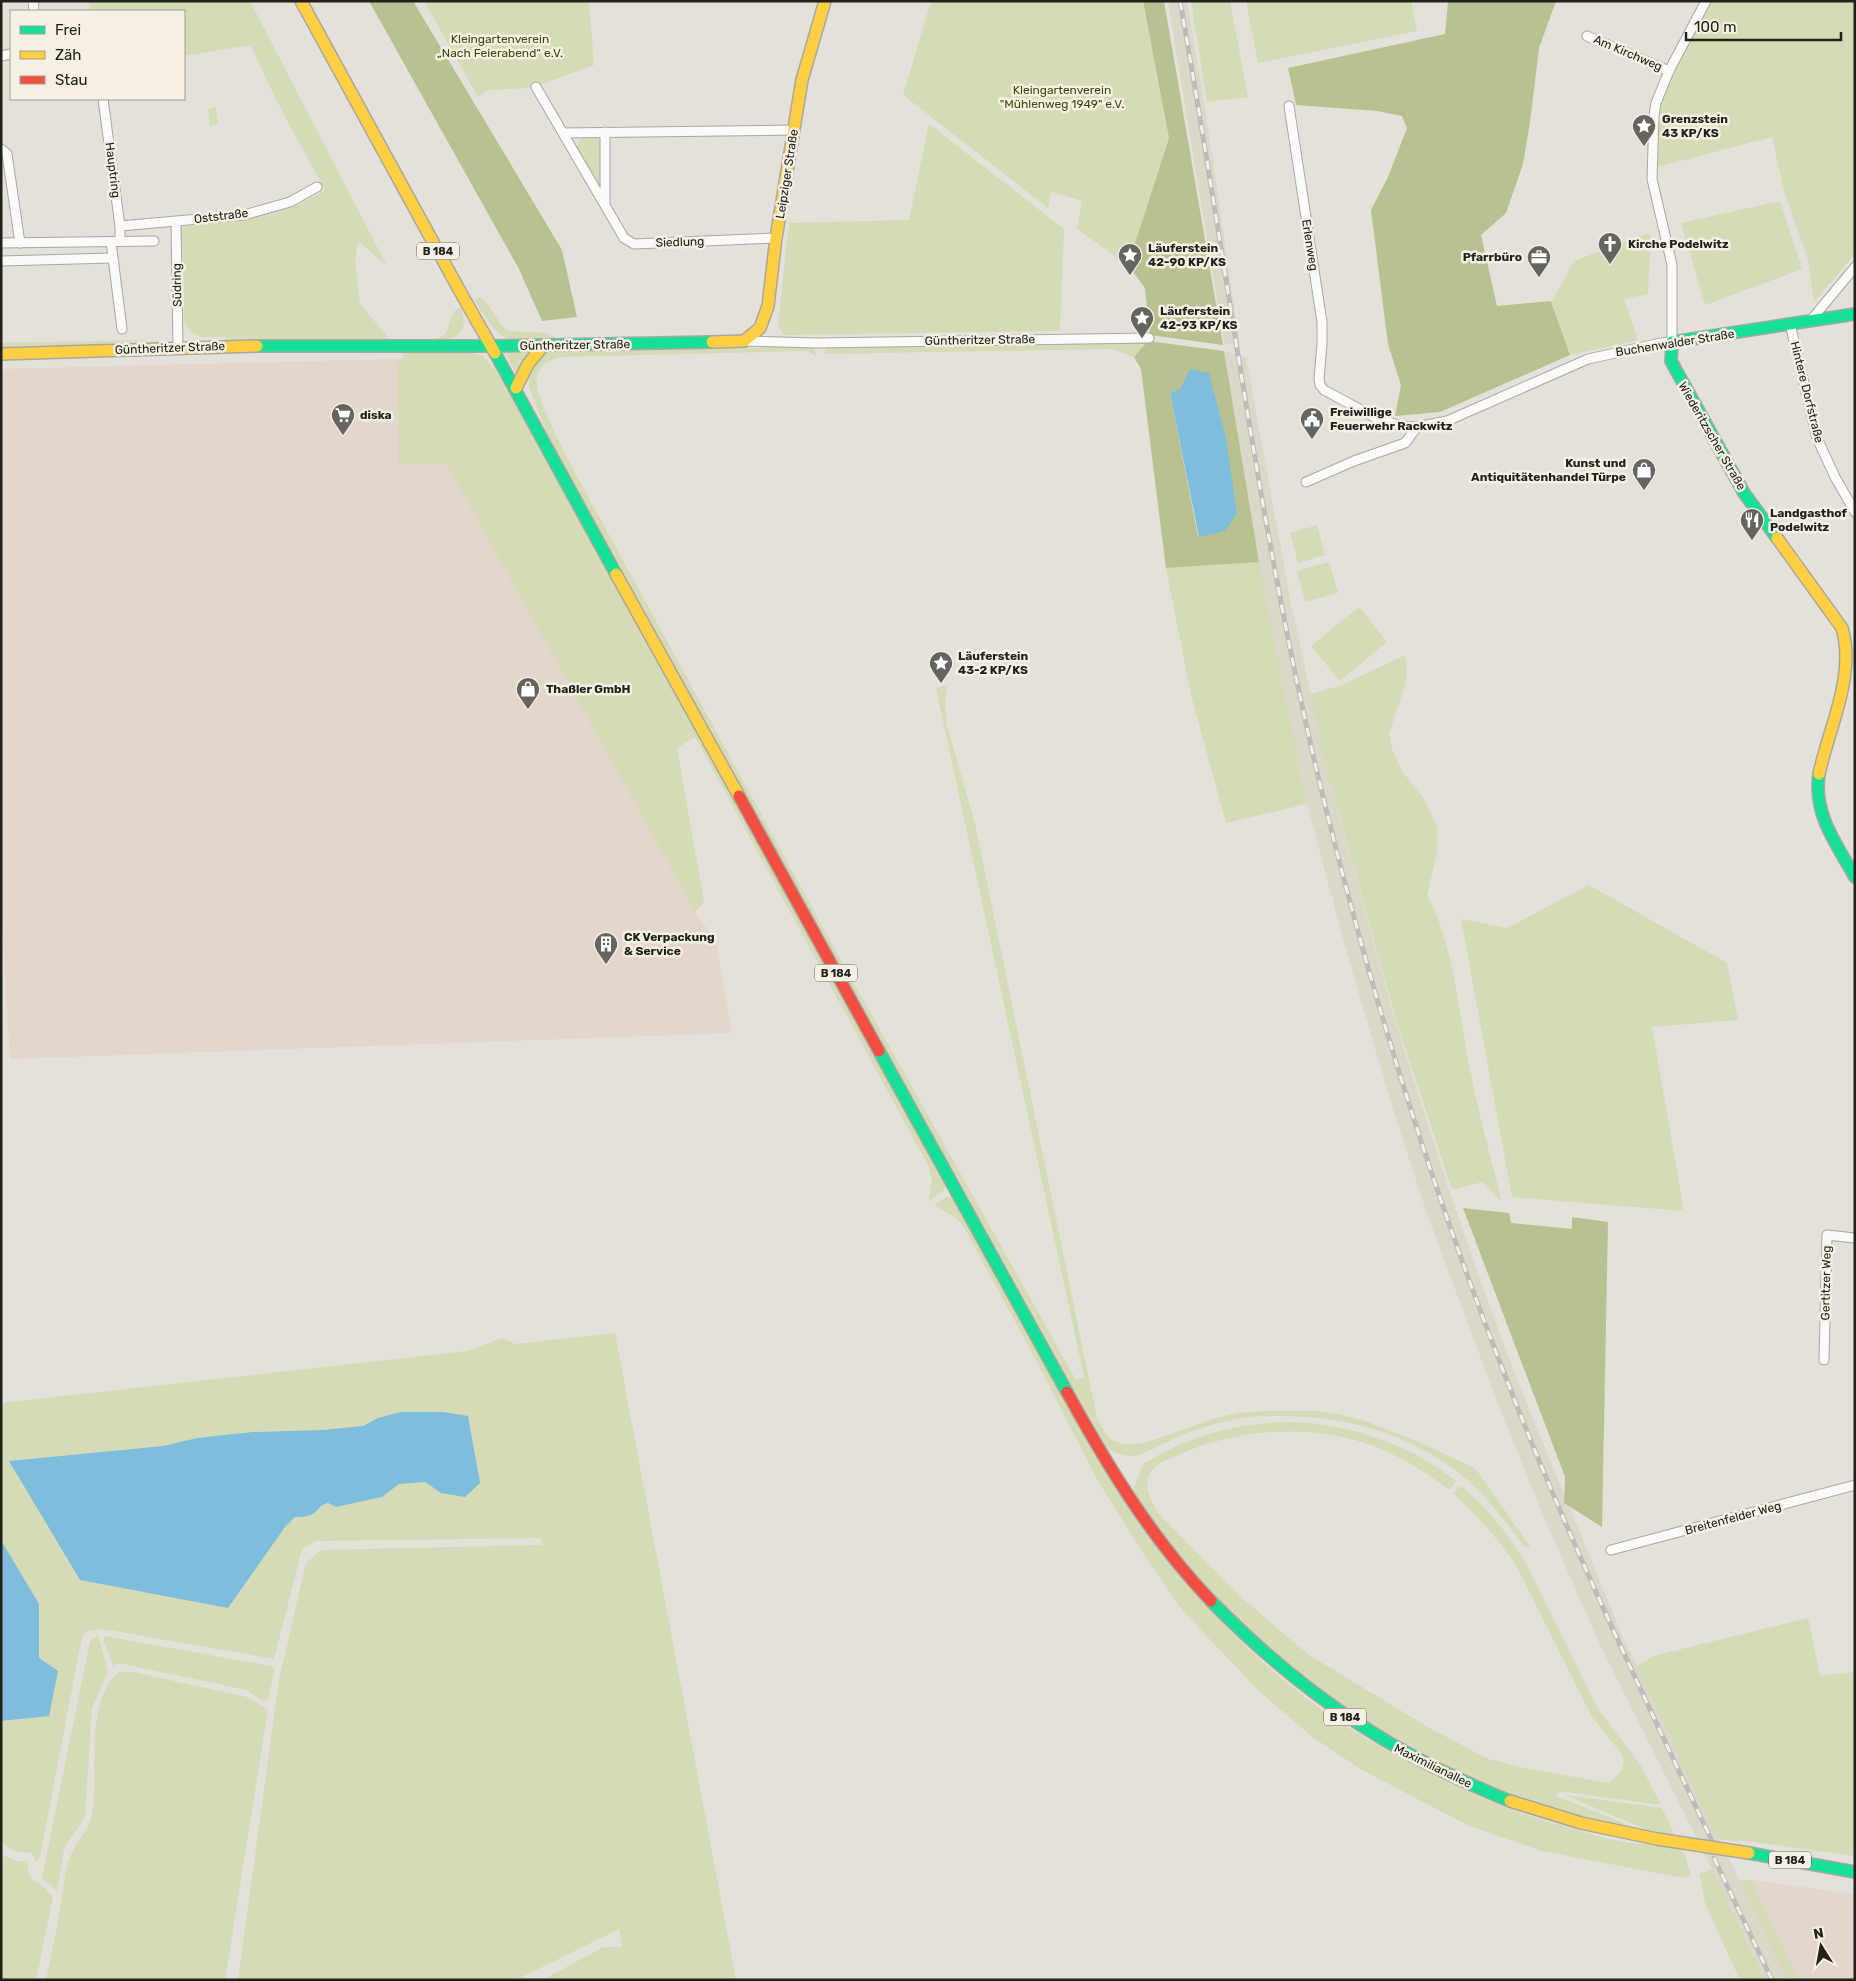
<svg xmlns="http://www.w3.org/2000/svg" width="1856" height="1981" viewBox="0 0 1856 1981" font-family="Rubik,sans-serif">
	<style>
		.commercial { fill: #e3d6cc }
		.built { fill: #dcd8c9 }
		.green { fill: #d5dbb6; fill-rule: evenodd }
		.forest { fill: #bac190; fill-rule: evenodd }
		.water { fill: #7ebddb }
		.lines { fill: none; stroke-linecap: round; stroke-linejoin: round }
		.street-casing { stroke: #a9a7a2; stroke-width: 11 }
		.fast-casing { stroke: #a9a7a2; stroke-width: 14 }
		.slow-casing { stroke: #a9a7a2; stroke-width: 14 }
		.jam-casing { stroke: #a9a7a2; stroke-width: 14 }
		.street { stroke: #fbfaf9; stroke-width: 9 }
		.fast { stroke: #16e098; stroke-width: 11 }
		.slow { stroke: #ffcf43; stroke-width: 11 }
		.jam { stroke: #f24e42; stroke-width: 11 }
		.rail-casing { stroke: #bcbcba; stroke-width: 5 }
		.rail { stroke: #f5f0e3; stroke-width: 3; stroke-dasharray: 9; stroke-linecap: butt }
		.slow-bridge-casing { stroke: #a9a7a2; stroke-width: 14; stroke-linecap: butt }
		.slow-bridge { stroke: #ffcf43; stroke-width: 11 }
		.labels { text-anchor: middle; stroke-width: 5; stroke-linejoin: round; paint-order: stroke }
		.shield { fill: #f5f0e3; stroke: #615e57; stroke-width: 1 }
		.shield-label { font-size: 11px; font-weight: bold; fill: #21201b }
		.park-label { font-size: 12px; fill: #3f4706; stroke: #f5f0e3 }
		.street-label { font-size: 12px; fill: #21201b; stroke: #f5f0e3 }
		.poi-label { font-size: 12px; font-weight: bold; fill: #21201b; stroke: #f5f0e3; text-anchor: start }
	</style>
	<rect width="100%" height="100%" fill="#e3e1da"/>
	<g class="commercial">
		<path d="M397,359L398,464H446L695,912L716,941L732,1033L10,1059L1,903V369Z"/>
		<path d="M1751,1880L1855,1894V1980H1799Z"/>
	</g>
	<g class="built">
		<path d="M1168,1H1187L1206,114L1240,346L1224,343Z"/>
		<path d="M1224,351L1246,357L1291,603L1332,789L1393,1014L1447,1184L1485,1293L1516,1377L1623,1637L1787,1980H1765L1712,1869L1601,1647L1548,1527L1499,1407L1427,1214L1390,1100L1339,925L1306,799L1259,562Z"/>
	</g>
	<g class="green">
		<path d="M88,1H250L387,266L358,241L355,261L360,304L388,337L382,338C398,339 439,347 447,331C451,321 449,313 460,307C471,331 457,340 435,342L312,339L225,340V338H255L201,337L191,332L184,322L182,227C234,222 281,219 325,190C307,156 287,122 270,87C263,73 258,59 250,45L184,56V11H90Z"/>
		<path d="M424,1H589L594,65L531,88L488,90L478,97Z"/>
		<path d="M931,1H1143L1169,138L1128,265L1077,229L1082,201L1051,192L1048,208L903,95Z"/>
		<path d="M1191,1H1230L1248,97L1207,102Z"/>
		<path d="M1246,1H1411L1417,31L1258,63Z"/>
		<path d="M1709,1H1855V254L1814,302L1808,260L1784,191L1772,137L1657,167L1661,101Z"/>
		<path d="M216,107L218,124L210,126L208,109Z"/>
		<path d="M929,124L1064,229L1060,331L784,335L778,326L789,223L909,220Z"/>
		<path d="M593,135L601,142V188L576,148L583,136Z"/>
		<path d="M1780,201L1802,269L1705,305L1681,223Z"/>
		<path d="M1647,234L1651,236L1648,294L1624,299L1638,340L1570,355L1552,301L1574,261Z"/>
		<path d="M479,298C492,302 496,323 508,331L547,333L556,338H577L511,340C493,334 484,315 474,300Z"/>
		<path d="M151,340L64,347L1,348V343Z"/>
		<path d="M1122,341H1148L1134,357L1111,349L824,354L826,347Z"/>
		<path d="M764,346H813L817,357L808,351L562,357C526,365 536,389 547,415C554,432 562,448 571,465L826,933L1076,1380L1084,1377L936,688L947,686L945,701L947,725L975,824L1097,1418L1108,1437L1113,1441L1125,1444H1138L1154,1440L1212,1419L1239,1413L1263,1411H1318L1339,1414L1362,1420L1410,1438L1475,1468L1530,1546L1525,1548C1508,1524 1489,1499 1466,1479C1414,1435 1346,1415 1279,1416C1265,1416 1251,1416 1237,1419C1213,1423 1191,1431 1169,1441C1159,1445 1148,1452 1138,1455C1128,1458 1113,1453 1106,1447L548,436L529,387C528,372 536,356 550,351L598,349L612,353L627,349L745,347L758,348Z"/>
		<path d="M508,352H531L518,378L506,354Z"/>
		<path d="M403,353H472L483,356L497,373L554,473L946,1185L943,1191L930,1200L934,1205L947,1197H953L1139,1524C1193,1597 1256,1664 1331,1716C1361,1737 1393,1754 1426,1771C1469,1793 1512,1812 1559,1825C1591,1834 1625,1846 1659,1844L1653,1830L1650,1831L1565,1795L1662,1808L1686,1858L1691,1876L1683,1878L1542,1851L1469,1826L1362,1770L1311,1736L1258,1690L1182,1610L1145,1556L1098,1481L1028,1345L962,1224C952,1212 937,1211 929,1199L932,1179L928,1165L695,737L677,748L704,902L695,912L446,464H398L397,359L403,358Z"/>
		<path d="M1317,525L1325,555L1298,563L1290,533Z"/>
		<path d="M1259,562L1307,804L1226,823L1191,695L1166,568Z"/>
		<path d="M1329,562L1338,593L1305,602L1297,571Z"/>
		<path d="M1359,607L1387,642L1340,681L1311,646Z"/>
		<path d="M1405,655L1407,667L1405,685L1389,734L1392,749L1402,771L1424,799L1437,826V852L1427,895C1453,942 1459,1011 1469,1064C1478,1111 1490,1156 1502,1202L1482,1182L1452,1190L1396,1020L1326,766L1311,694L1342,685Z"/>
		<path d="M1589,885L1727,963L1738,1020L1652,1027L1684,1211L1512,1197L1461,919L1507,928Z"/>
		<path d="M615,1333L736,1980H543L603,1947H622L619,1929L516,1980H238L279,1680L306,1563L321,1550L542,1545L541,1538L316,1541L302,1549L274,1659L103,1629L87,1631L82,1637L40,1857L36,1862L32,1853L16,1852L1,1842V1721L49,1716L39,1658V1604L1,1540V1403L467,1351L502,1338L515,1344ZM378,1418L441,1493L425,1482L399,1484L382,1497L336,1507L329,1503L321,1506C314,1516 307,1517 295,1517L285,1527L9,1461L163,1446L197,1438L252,1432L323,1430L363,1426Z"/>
		<path d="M1290,1422C1349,1424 1410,1444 1456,1481L1449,1490C1416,1464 1379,1444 1338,1436C1283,1426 1228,1433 1178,1455C1172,1458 1164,1460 1158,1465C1139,1478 1149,1499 1159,1514L1243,1599L1309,1655L1428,1727L1488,1759L1525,1768L1608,1783L1621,1772L1624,1762L1621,1753L1592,1717L1517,1567C1497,1537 1479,1518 1453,1493L1461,1486C1488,1508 1508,1534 1526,1563L1598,1709L1641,1766L1661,1805L1558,1791L1556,1796L1641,1830H1625L1479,1785L1358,1720L1274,1657L1181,1561L1133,1494V1490L1143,1464C1193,1434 1233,1424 1290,1422Z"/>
		<path d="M1808,1618L1820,1676L1855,1672V1856L1739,1840L1738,1842L1720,1839L1707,1817L1637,1666L1653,1656Z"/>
		<path d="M98,1635L108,1672L92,1708L85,1817L64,1848L57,1891L42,1878L90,1641Z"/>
		<path d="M104,1636L271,1666L275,1668L268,1700L263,1701L247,1690L118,1663L113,1666L104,1641Z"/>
		<path d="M119,1672H133L247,1697L268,1710L225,1980H46C51,1956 56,1933 60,1909C63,1892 64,1873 70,1857C76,1841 90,1830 92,1814C99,1774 84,1700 119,1672Z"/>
		<path d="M1,1854L16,1861H27L30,1877L45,1888L53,1898L36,1980H1Z"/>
		<path d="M1712,1869L1765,1980H1740L1706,1906L1699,1874Z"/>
		<path d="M1739,1880H1751L1799,1980H1787Z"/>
	</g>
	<g class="forest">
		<path d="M369,1H413L562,250L577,317L542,321L519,269Z"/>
		<path d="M1143,1H1164L1223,345L1150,335L1145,288L1128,265L1169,138Z"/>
		<path d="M1448,1H1556L1539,48L1530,122L1523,164L1506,213L1481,235L1497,306L1551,301L1570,355L1440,412L1395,416L1401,385L1388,344L1371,210L1388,177L1407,128L1402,116L1377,111L1296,105L1288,68L1445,34Z"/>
		<path d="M1148,341L1224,351L1259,562L1166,568L1141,369L1134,357ZM1180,390L1225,531L1198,536L1170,393Z"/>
		<path d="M1463,1208L1509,1213L1511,1223L1572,1229V1217L1608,1222L1602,1527L1564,1503L1565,1477Z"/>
	</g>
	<g class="water">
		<path d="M1190,369L1209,373L1226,438L1237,513L1225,531L1199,537L1170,393L1180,389Z"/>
		<path d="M401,1412H443L468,1416L480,1483L465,1497L441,1493L425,1482L399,1484L382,1497L336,1507L328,1503L321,1506C314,1516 307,1517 295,1517L285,1527L228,1608L80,1580L9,1461L163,1446L197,1438L252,1432L323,1430L363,1426L378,1418Z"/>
		<path d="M1,1540L39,1604V1658L58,1671L49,1716L1,1721Z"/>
	</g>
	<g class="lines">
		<g class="street-casing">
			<g id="street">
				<path d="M33,1L34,11"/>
				<path d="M1587,36L1669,71"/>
				<path d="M1,56L11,54"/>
				<path d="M536,87L624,238L634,244L776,238"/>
				<path d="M103,99L120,226V241"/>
				<path d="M1289,106L1322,322V344L1319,379L1320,385L1324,390L1378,419L1402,426L1417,427L1447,421L1588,359L1661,343L1672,342V265L1652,179L1654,116L1656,103L1669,71L1706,1"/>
				<path d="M563,133L794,130"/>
				<path d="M1,149L7,154L20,243"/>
				<path d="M605,204V132"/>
				<path d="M176,222L178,347"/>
				<path d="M120,226L244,215L290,202L317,187"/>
				<path d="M111,242L122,329"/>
				<path d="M1,243L154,241"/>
				<path d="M1,261L112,258"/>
				<path d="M1811,320L1855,267"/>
				<path d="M1790,324L1817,438L1835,477L1855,512"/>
				<path d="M744,341L817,343L1149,338"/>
				<path d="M1306,482L1354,461L1405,443L1417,427"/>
				<path d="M1824,1360L1827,1235L1855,1238"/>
				<path d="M1611,1550L1855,1485"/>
			</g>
		</g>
		<g class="fast-casing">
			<g id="fast">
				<path d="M257,346H491L712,342"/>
				<path d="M495,353L616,574"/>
				<path d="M1777,538L1744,493L1671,361L1672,342L1855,314"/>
				<path d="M1819,774C1813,814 1836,843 1855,877"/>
				<path d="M879,1051L1067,1392"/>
				<path d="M1211,1601C1285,1677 1370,1740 1468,1783C1482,1789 1496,1796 1510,1801"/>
				<path d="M1749,1853L1855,1872"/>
			</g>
		</g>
		<g class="slow-casing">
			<g id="slow">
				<path d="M301,1L462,295L495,353"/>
				<path d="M712,342L744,341L760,328L768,306L776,238L802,80L825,1"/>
				<path d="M1,354L257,346"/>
				<path d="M516,388L528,364L544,345"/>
				<path d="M1777,538L1842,628C1856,676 1829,727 1819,774"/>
				<path d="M616,574L739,796"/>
				<path d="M1510,1801L1581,1823L1657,1839"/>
			</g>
		</g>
		<g class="jam-casing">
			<g id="jam">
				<path d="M739,796L879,1051"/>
				<path d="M1067,1392C1108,1467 1152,1539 1211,1601"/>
			</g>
		</g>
		<use href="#street" class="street"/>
		<use href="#fast" class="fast"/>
		<use href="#slow" class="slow"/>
		<use href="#jam" class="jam"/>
		<g class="rail-casing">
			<g id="rail">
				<path d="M1180,1C1229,275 1261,551 1329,821C1378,1018 1440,1212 1515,1401C1574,1551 1644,1697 1713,1843"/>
				<path d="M1714,1858L1772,1980"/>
			</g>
		</g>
		<use href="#rail" class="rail"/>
		<g class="slow-bridge-casing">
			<path id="slow-bridge" d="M1657,1839L1749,1853"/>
		</g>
		<use href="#slow-bridge" class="slow-bridge"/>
	</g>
	<defs>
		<g id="sight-pin" transform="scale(1.25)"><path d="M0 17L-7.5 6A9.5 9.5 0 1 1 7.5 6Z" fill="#65645e" stroke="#f5f0e3"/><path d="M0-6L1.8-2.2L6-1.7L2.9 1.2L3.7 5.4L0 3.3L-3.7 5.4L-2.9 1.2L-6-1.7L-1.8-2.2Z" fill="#fff"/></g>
		<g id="church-pin" transform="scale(1.25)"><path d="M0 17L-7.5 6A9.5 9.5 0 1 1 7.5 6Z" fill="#65645e" stroke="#f5f0e3"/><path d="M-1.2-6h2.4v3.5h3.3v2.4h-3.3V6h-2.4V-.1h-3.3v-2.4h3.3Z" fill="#fff"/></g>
		<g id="office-pin" transform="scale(1.25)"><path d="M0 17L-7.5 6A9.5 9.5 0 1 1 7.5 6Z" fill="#65645e" stroke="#f5f0e3"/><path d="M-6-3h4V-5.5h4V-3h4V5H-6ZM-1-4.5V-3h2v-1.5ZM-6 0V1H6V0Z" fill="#fff"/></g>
		<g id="supermarket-pin" transform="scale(1.25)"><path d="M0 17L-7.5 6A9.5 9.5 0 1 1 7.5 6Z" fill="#65645e" stroke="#f5f0e3"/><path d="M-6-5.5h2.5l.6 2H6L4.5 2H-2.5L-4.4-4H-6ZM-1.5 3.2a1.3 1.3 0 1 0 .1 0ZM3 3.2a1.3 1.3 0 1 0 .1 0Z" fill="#fff"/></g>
		<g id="civic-pin" transform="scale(1.25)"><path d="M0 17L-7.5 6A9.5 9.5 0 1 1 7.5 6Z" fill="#65645e" stroke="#f5f0e3"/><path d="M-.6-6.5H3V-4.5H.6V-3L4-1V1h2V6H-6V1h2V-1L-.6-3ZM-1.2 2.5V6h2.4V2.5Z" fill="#fff"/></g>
		<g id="shop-pin" transform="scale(1.25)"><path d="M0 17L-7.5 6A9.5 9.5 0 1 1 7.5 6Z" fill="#65645e" stroke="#f5f0e3"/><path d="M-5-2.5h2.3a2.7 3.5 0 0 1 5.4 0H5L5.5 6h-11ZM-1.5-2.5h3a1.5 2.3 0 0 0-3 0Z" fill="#fff"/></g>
		<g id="restaurant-pin" transform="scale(1.25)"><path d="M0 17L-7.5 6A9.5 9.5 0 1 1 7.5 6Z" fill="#65645e" stroke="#f5f0e3"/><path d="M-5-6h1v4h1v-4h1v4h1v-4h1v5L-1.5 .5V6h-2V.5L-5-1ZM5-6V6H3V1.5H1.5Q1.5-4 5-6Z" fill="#fff"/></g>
		<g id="building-pin" transform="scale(1.25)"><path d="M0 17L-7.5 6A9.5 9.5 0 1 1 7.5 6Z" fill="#65645e" stroke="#f5f0e3"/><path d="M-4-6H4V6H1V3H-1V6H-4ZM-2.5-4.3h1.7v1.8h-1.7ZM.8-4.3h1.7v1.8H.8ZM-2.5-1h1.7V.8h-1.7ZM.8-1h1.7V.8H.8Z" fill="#fff"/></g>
	</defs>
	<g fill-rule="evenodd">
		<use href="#sight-pin" x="1644" y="126"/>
		<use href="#church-pin" x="1610" y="244"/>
		<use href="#sight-pin" x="1130" y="255"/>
		<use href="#office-pin" x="1539" y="257"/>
		<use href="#sight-pin" x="1142" y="318"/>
		<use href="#supermarket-pin" x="343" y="415"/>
		<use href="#civic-pin" x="1312" y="419"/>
		<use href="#shop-pin" x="1644" y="470"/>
		<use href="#restaurant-pin" x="1752" y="520"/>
		<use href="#sight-pin" x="941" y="663"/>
		<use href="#shop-pin" x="528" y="689"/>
		<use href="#building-pin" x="606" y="944"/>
	</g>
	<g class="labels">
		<g class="shield">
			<rect x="417" y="242.5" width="42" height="17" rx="4"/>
			<rect x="815" y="964.5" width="42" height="17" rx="4"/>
			<rect x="1324" y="1708.5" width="42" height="17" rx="4"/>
			<rect x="1769" y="1851.5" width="42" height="17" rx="4"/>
		</g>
		<g class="shield-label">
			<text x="438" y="255">B 184</text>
			<text x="836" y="977">B 184</text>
			<text x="1345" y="1721">B 184</text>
			<text x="1790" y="1864">B 184</text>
		</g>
		<g class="park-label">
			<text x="500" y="43">Kleingartenverein<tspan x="500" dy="14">„Nach Feierabend“ e.V.</tspan></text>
			<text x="1062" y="94">Kleingartenverein<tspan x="1062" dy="14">"Mühlenweg 1949" e.V.</tspan></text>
		</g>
		<g class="street-label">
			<text transform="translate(1628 53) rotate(23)" y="4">Am Kirchweg</text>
			<text transform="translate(113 170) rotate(83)" y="4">Hauptring</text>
			<text transform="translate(787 174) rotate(-81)" y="4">Leipziger Straße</text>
			<text transform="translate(221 216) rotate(-7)" y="4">Oststraße</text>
			<text transform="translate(680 242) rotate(-2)" y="4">Siedlung</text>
			<text transform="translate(1310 245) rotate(81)" y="4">Erlenweg</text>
			<text transform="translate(177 285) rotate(-91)" y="4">Südring</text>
			<text transform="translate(980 340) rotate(-1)" y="4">Güntheritzer Straße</text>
			<text transform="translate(1675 343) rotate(-9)" y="4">Buchenwalder Straße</text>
			<text transform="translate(575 345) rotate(-1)" y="4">Güntheritzer Straße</text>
			<text transform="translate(170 348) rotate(-2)" y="4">Güntheritzer Straße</text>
			<text transform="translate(1807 392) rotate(76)" y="4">Hintere Dorfstraße</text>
			<text transform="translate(1712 436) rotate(60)" y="4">Wiederitzscher Straße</text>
			<text transform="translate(1826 1283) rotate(-89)" y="4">Gertitzer Weg</text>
			<text transform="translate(1733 1518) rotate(-15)" y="4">Breitenfelder Weg</text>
			<text transform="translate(1433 1766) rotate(26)" y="4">Maximilianallee</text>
		</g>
		<g class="poi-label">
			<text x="1662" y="123">Grenzstein<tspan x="1662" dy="14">43 KP/KS</tspan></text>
			<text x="1628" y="248">Kirche Podelwitz</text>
			<text x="1148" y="252">Läuferstein<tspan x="1148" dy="14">42-90 KP/KS</tspan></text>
			<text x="1522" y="261" text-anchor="end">Pfarrbüro</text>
			<text x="1160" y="315">Läuferstein<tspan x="1160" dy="14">42-93 KP/KS</tspan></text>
			<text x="1330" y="416">Freiwillige<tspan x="1330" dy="14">Feuerwehr Rackwitz</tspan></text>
			<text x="360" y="419">diska</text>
			<text x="1626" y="467" text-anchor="end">Kunst und<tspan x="1626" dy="14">Antiquitätenhandel Türpe</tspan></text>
			<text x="1770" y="517">Landgasthof<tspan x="1770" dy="14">Podelwitz</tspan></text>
			<text x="958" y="660">Läuferstein<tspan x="958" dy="14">43-2 KP/KS</tspan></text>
			<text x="546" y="693">Thaßler GmbH</text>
			<text x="624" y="941">CK Verpackung<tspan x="624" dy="14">&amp; Service</tspan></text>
		</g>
	</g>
	<rect width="1856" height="1981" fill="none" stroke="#21201b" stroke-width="5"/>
	<rect x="10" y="10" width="175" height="90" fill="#f5f0e3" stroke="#a09d93"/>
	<rect x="20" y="26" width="25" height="8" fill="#16e098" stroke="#a09d93"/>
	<text x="55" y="35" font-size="15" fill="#21201b">Frei</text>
	<rect x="20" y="51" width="25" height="8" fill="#ffcf43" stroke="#a09d93"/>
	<text x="55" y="60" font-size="15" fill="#21201b">Zäh</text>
	<rect x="20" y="76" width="25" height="8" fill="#f24e42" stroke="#a09d93"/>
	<text x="55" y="85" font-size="15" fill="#21201b">Stau</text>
	<g transform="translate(1821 1946) rotate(349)" stroke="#f5f0e3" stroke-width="4" paint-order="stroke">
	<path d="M0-4L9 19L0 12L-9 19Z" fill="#21201b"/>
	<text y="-8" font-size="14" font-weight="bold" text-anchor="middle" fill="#21201b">N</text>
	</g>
	<path d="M1686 32v8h155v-8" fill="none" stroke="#21201b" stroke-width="2.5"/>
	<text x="1694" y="32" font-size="15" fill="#21201b" stroke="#f5f0e3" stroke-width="4" paint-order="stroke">100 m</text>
</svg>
